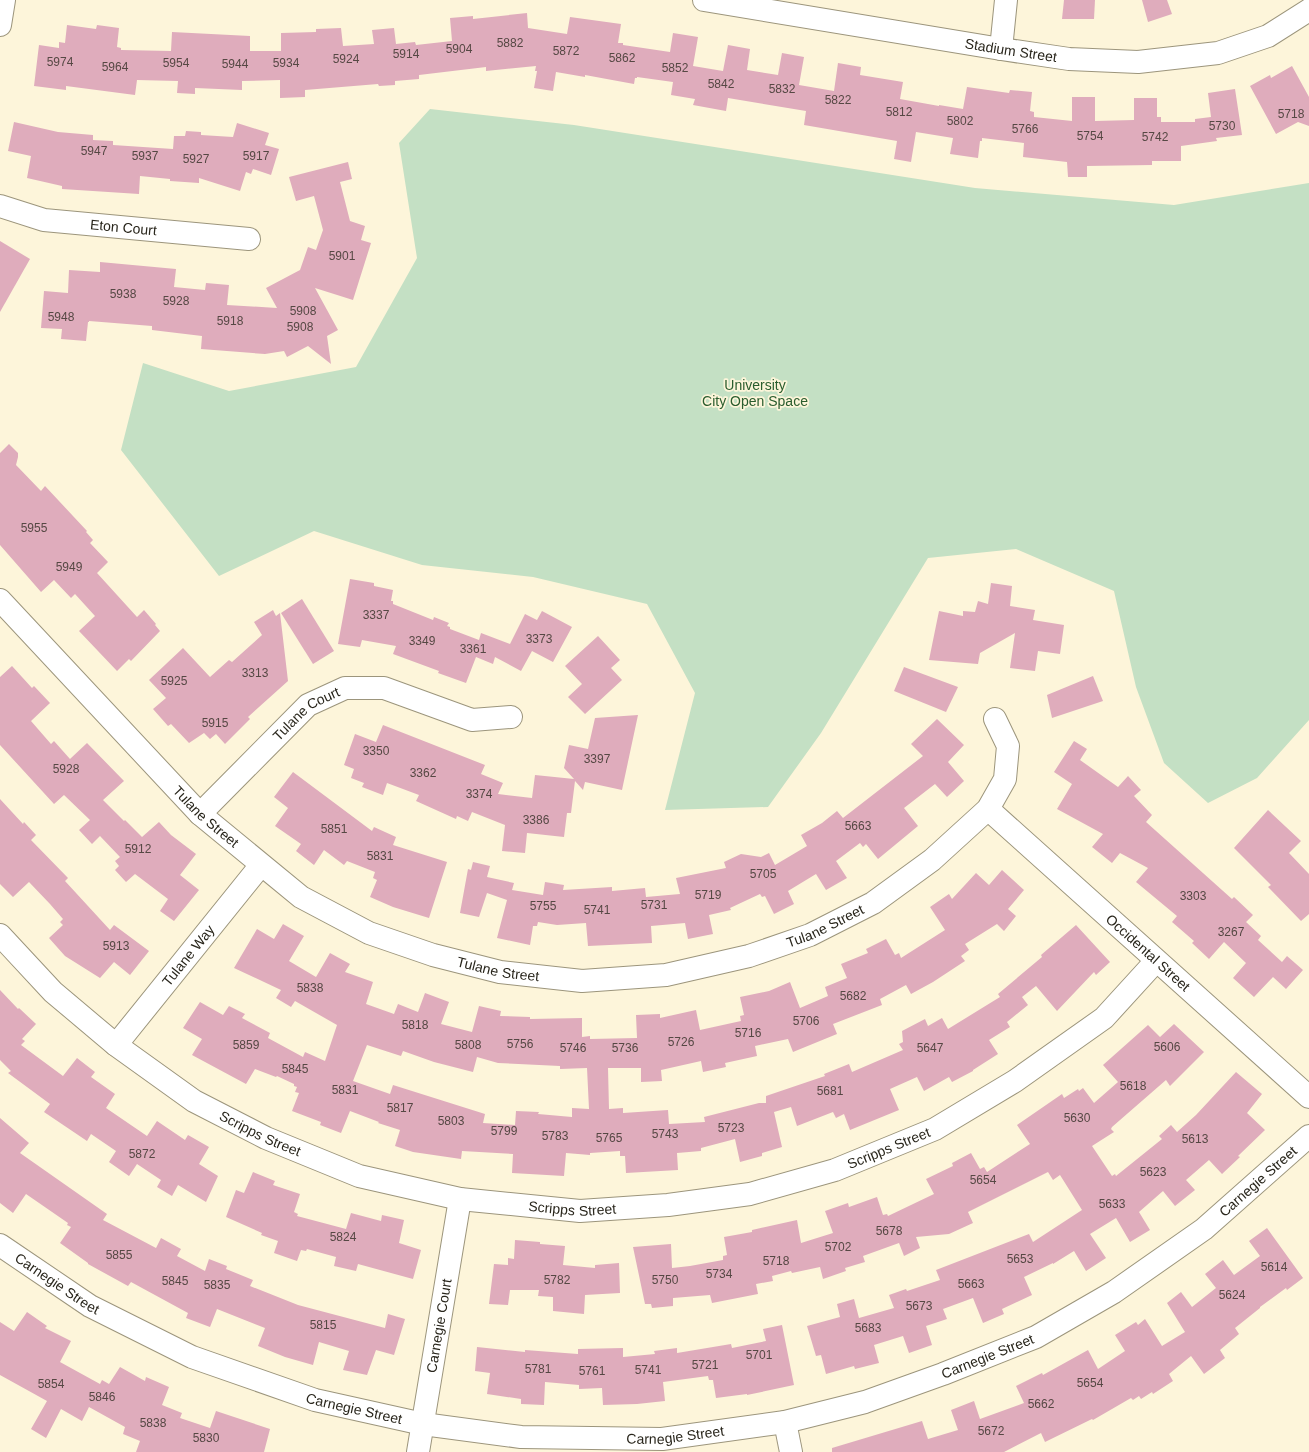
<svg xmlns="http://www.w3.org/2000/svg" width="1309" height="1452" viewBox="0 0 1309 1452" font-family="Arial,sans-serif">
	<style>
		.green { fill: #c4e0c4 }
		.building { fill: #dfacbc; fill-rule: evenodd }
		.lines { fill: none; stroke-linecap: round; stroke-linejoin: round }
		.minor-casing { stroke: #9c957c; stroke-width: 24 }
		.minor { stroke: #fff; stroke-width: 22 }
		.labels { text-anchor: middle; stroke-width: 3.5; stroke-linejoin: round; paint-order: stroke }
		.number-label { font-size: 12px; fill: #564844 }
		.street-label { font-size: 14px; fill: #29261c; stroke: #fdf5da }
		.park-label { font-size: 14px; fill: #2a5d2e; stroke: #fdf5da }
	</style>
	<rect width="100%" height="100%" fill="#fdf5da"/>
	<path class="green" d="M430,109L574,125L975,188L1174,205L1309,183V720L1257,778L1208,803L1164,763L1136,687L1114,591L1016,549L928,558L821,733L768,807L665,810L695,693L647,604L533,577L422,565L314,531L219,576L121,450L143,363L229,391L356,367L417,258L399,143Z"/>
	<g class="building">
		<path d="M1064,0H1095L1094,19H1062Z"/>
		<path d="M1142,0H1167L1172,14L1148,22Z"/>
		<path d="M527,13L528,28L567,34L570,17L621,24L618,43H623V45L670,52L673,33L698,37L693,66L723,71L728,45L750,49L747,70L778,75L782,53L804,57L799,85L834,91L838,63L861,67L860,75L903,82L900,99L939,106V105L963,109L967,87L1009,93L1010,90L1032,92L1030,111L1034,112V117L1072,121V97H1095V121L1134,120V98H1157V117H1161V122H1195V119L1211,117L1208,93L1235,89L1242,135L1216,138L1217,141L1181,146V161H1152V165L1087,166V177H1068L1067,162L1023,157L1024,143L982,138V141H980L978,158L950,154L953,138L916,132L911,162L894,159L897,141L804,125L806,111L728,98L726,111L693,105L695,99L671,95L673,82L637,77V78H635L634,84L585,75V77L556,72L553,91L534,88L537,71H535L536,66L486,71V67L419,75V79L395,81V85L379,86L378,84L305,90V97L280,98V80L242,81V90L195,88V94L177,93L178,81L137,80L135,95L66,86V90L34,86L39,45L59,48V42L65,43L67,25L96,29L97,25L119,28L117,47L121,48V50L171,51L172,32L250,36V51H281V33L316,32V29L341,28L343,46L374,44L372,30L394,28L396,44L415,42L416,45L452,41L450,18L473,16V19Z"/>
		<path d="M1292,66L1309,97V126L1298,122L1276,134L1250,86L1270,75L1271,78Z"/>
		<path d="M14,122L58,132L93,135V140L113,141V145L173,149L174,136H185L186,131L201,132V135L233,137L237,123L269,133L265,145L279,149L271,175L253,169L251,174L246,172L240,191L199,178V183L170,181V179L140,176L139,194L62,189V186L27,178L31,156L8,151Z"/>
		<path d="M348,162L352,179L340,182L350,221L365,226L361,240L371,243L353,300L315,288L338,330L327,336L331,364L308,346L287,357L284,351L265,354L201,349L202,336L152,330V326L89,321V322H88L86,341L61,339L62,329L41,328L44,291L68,293L69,270L100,272V262L176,269L174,287L205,290L206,283L229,285L227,305L277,308L266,288L300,270L308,247L316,250L323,230L314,196L296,201L289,177Z"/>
		<path d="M0,241L30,259L0,312Z"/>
		<path d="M9,444L18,453V457L16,465L41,491L45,486L87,531L86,532L93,540L90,543L108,562L97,573L137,617L144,610L156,624L155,625L160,631L131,661L129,659L117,671L79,631L95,616L75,594L71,598L54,580L41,592L0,545V453Z"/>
		<path d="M350,579L374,583V586L393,590L391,601H393V604L433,620L434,617L449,623L447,626L450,627V629L479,640L481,633L510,644L525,614L537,620L542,611L572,627L553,662L532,651L521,671L495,657L493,664L476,657L466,683L438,673L439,671L393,654L396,646L362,640L360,647L338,644Z"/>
		<path d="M991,583L1012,586L1010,606L1035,610L1033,620L1064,625L1060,654L1038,651L1035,671L1010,668L1015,633L980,653L978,664L929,660L939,611L963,616V611L975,612L978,601L988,604Z"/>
		<path d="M302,599L334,651L313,664L281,613Z"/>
		<path d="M273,610L276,616L280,613L288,681L248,717L250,719L225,744L216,734L210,739L204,733L189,743L171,724L168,726L153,709L166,698L149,680L183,648L210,677L229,660L232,662L262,635L254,622Z"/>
		<path d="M598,636L620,660L611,668L622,680L585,714L568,697L582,684L565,666Z"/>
		<path d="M12,666L32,688L34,686L50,703L31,721L51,744L54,741L70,759L87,743L124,781L103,800L124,821L125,820L142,837L159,822L171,835L196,854L180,875L199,890L174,921L160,911L168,899L135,874L126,882L115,870L119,866L115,861L120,857L100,836L92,844L79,830L90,820L64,795L54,804L0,745V677Z"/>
		<path d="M904,667L958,687L946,712L894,691Z"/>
		<path d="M1093,676L1103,701L1052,718L1047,695Z"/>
		<path d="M638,715L622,790L585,782L583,790L575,781L571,813H567L564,837L527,833L525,853L502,851L505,825L472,812L468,821L457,816L456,819L416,801L419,795L387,783L383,795L362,787L364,783L351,778L354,769L344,765L355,734L376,742L383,725L485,765L481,774L503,783L498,794L532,798L535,775L574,779L564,768L569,745L588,749L595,718Z"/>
		<path d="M937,719L964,745L948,762L964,781L947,797L935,784L904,808L918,826L878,859L866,844L863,847L860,843L836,861L847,878L826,890L816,874L788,891L794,904L774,914L765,896L762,897L760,894L730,908L731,910L709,915L713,934L688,939L685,923L651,926L652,943L588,946L586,923L557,925L538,922L537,926H533L530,945L497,938L507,900L487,893L479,917L460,913L468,869L471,870L473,862L490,866L487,877L514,883L512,890L543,895L545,882L564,885L563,890L612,887V891L645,888L646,897L680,894L676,878L726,868L724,862L741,854L761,857L769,853L775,865L807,846L801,835L822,823L837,811L843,818L923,756L911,744Z"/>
		<path d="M1074,741L1087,749L1080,760L1118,787L1128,776L1141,790L1134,796L1152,815L1146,822L1232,899L1234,897L1253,915L1246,922L1261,936L1258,940L1282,962L1287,956L1303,970L1286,989L1273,977L1254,997L1233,978L1246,963L1224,942L1209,959L1192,943L1194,941L1172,922L1177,916L1136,882L1148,868L1120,853L1112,863L1092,847L1103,834L1057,809L1072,784L1054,772Z"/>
		<path d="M293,772L372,831L374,827L396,837L393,845L447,862L429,918L393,907L370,897L377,880L373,878L375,872L347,861L344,865L324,850L314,865L296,851L301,844L275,826L288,808L274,797Z"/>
		<path d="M0,799L23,824L24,822L36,835L31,840L68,878L65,881L110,930L114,925L149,951L130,975L114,962L100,978L65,956L49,938L63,925L60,922L63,919L50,904L29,882L13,897L0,884Z"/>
		<path d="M1268,810L1301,841L1289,853L1309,874V914L1301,921L1268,887L1271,885L1234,848Z"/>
		<path d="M1002,870L1024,890L1008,909L1016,916L1004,931L997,924L965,944L969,950L961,956L965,961L933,982L911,994L906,985L880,999L882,1005L833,1024L837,1034L793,1052L788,1039L755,1046L757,1056L725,1063L726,1067L703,1072L701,1061L661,1070L662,1081L641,1082V1068H608L609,1109L623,1108V1113L668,1110L669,1124L705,1122L704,1117L759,1103H766V1096L825,1076L824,1074L849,1064L852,1072L903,1050L899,1044L903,1042L902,1031L925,1019L928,1026L942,1018L948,1029L1000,997L998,994L1042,957L1041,955L1076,925L1110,962L1096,975L1094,972L1057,1011L1036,986L1022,997L1028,1005L1007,1022L1010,1027L989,1040L998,1054L973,1070V1071L952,1082L949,1077L924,1091L917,1077L890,1089L899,1110L850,1130L844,1114L836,1118L833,1112L797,1126L791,1107L774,1112L782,1147L762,1153V1156L740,1162L735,1139L701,1148V1151L677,1153L678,1170L626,1173L625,1156H620V1151L590,1153V1155L566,1153L564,1176L512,1173L513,1154L462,1151L461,1159L413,1152L395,1146L400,1130L378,1123L379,1122L350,1111L341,1133L320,1125L321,1122L292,1111L299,1093L295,1092L297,1087L294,1086V1084L277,1076L276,1077L255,1069L246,1084L192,1055L202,1039L183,1028L200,1002L223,1015L229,1006L245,1014L242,1018L270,1033L268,1038L303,1057L305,1052L325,1061L337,1025L295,1001L291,1007L276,998L281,990L234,968L257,929L274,939L283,924L304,936L289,961L316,977L330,953L350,964L345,972L373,982L366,1004L394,1014L398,1004L418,1012L425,993L449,1002L441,1024L472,1032L479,1006L501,1011L500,1016L530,1017V1019L582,1018V1037L590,1036V1039L637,1038L636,1015L660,1014V1018L696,1010L700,1030L741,1021L740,1016L744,1015L740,997L769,991L790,982L800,1008L828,996L825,987L847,978L841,964L868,953L866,949L886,939L895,955L899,953L901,958L945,930L930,907L949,894L952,899L976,873L989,885ZM367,1045L401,1056L403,1051L434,1062L473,1072L477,1057L498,1063L560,1066V1069L587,1068L589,1109L572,1108V1117L538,1114L539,1112L516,1111L515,1125L483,1123L485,1114L393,1085L390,1094L353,1081Z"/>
		<path d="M0,990L18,1009L19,1008L36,1024L22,1039L25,1041L21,1045L63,1076L77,1058L95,1072L91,1077L115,1094L106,1108L147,1136L157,1121L185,1140L188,1135L209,1147L199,1164L218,1176L206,1202L178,1185L172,1196L157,1187L161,1180L137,1164L129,1176L109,1162L116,1151L91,1134L87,1141L44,1112L50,1104L8,1073L11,1071L0,1060Z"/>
		<path d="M1174,1024L1204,1052L1170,1086L1166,1080L1112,1127L1111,1129L1114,1132L1092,1146L1112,1176L1115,1174L1116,1176L1162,1139L1159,1136L1171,1125L1177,1132L1196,1115L1236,1072L1262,1094L1247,1113L1265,1130L1238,1156L1240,1157L1222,1174L1209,1160L1186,1180L1195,1190L1175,1206L1163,1191L1139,1212L1150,1230L1130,1242L1116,1218L1090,1234L1106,1258L1086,1271L1074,1251L1053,1264V1263L1024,1277L1032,1295L1002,1309L1004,1314L983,1323L973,1298L943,1309L947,1319L926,1326L932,1345L909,1353L903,1336L874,1345L879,1363L855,1369L854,1366L826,1374L821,1355L816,1356L807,1326L840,1317L837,1304L854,1299L859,1318L894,1308L889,1295L906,1289L907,1291L940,1280L936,1270L1029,1234L1033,1242L1082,1210L1060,1175L1053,1180L1048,1172L968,1212L973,1223L949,1234L916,1237L920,1248L904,1256L899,1243L863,1256L865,1262L845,1268L846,1271L823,1279L820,1267L792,1273L791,1271L772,1276L773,1281L756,1284L758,1294L712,1303L710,1295L673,1298V1306L652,1308L651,1304H645L633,1247L671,1244L672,1268L690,1266L723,1260V1256L727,1255L724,1237L752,1232V1230L797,1220L801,1243L833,1233L825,1211L848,1203L849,1207L877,1197L883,1215L887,1214L888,1216L934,1194L926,1179L953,1166L952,1163L971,1153L980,1169L984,1167L987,1172L1030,1144L1017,1125L1062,1094L1064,1098L1078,1089L1079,1091L1083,1088L1094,1103L1118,1082L1103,1065L1148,1025L1160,1037Z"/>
		<path d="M0,1118L29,1143L20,1153L107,1214L103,1220L156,1248L161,1238L181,1249L177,1256L205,1271L209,1259L227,1266L226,1269L253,1280L250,1286L298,1305L385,1328L388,1314L405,1319L394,1355L376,1350L367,1375L343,1370L349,1351L319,1342L313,1365L285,1357L258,1346L265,1328L217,1309L210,1327L186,1318L188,1313L131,1282L128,1286L88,1264V1263L60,1243L71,1227L67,1225L68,1223L26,1194L13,1213L0,1203Z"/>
		<path d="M253,1172L275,1181L273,1185L300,1194L294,1212L298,1214L297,1216L346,1229L351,1213L381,1221L382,1215L404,1220L399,1243L421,1250L413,1279L358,1264L356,1271L334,1266L336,1257L307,1249L306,1251L301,1250L297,1261L274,1253L278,1241L261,1235L262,1233L226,1217L236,1190L244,1193Z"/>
		<path d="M1267,1228L1303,1278L1287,1290L1286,1288L1260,1307V1308L1235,1328L1239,1334L1220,1350L1225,1358L1204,1374L1191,1356L1169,1374L1173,1381L1153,1394L1152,1392L1141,1399L1139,1396L1133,1400L1131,1398L1093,1420L1092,1419L1045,1442L1041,1433L1004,1452H832V1448L922,1421L928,1439L958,1430L951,1410L974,1401L980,1419L1024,1403L1016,1386L1042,1373L1043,1375L1088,1350L1098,1369L1125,1351L1115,1335L1136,1322L1138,1325L1145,1319L1162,1346L1185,1332L1167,1303L1181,1292L1192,1307L1216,1288L1205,1274L1223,1260L1234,1275L1260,1256L1249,1241Z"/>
		<path d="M515,1240L540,1242V1244L565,1246L563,1265L595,1268V1265L619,1263L620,1293L585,1295L584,1314L553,1311V1297L538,1296L539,1290H510L508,1305L489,1304L494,1264L508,1265V1258L514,1259Z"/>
		<path d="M27,1312L47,1326L45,1328L71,1341L60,1362L100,1384L102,1380L109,1384L120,1367L145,1381L146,1377L169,1387L162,1405L182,1413L180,1418L210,1428L216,1411L270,1429L264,1452H136L140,1441L123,1434L125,1427L89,1407L82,1421L61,1409L46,1438L31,1429L47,1401L0,1375V1322L14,1331Z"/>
		<path d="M782,1325L794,1385L747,1395V1394L716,1398L713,1380H709L708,1376L663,1382L665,1401L637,1404L603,1405L602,1388L579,1389V1385L545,1382L544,1405L521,1404V1399L487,1394L490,1373L475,1371L477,1347L525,1352V1350L578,1354V1349L623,1348V1357L655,1354L654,1351L677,1348V1353L731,1344L732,1348L766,1341L763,1329Z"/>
	</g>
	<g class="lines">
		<g class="minor-casing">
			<g id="minor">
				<path id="s1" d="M704,0L1001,49L1069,59L1138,62L1218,53L1268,36L1309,10"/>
				<path d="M0,25L4,0"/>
				<path d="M1001,49L1006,0"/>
				<path id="s2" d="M0,206L44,220L249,239"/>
				<path id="s3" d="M0,600L200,814L301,897L369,933L433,955L500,972L582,981L666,975L749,956L810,935L873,903L932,860L988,809L1005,779L1008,746L995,719"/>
				<path id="s4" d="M988,809L1309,1097"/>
				<path id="s5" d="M200,814L308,705L345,688H384L472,720L511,717"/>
				<path id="s6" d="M0,935L53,992L116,1045L194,1101L266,1138L359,1176L460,1199L580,1211L668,1205L750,1194L835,1170L935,1129L1015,1081L1104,1018L1156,961"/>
				<path id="s7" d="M116,1045L261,865"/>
				<path id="s8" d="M0,1245L90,1306L192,1357L315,1400L423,1424L521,1437L662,1439L785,1422L865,1402L943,1374L1036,1337L1114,1292L1204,1229L1309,1136"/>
				<path d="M785,1422L791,1452"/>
				<path id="s9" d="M418,1452L460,1199"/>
			</g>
		</g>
		<use href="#minor" class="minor"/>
	</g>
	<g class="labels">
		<g class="number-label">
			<text x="510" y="47">5882</text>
			<text x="459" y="53">5904</text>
			<text x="566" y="55">5872</text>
			<text x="406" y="58">5914</text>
			<text x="622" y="62">5862</text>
			<text x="346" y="63">5924</text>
			<text x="60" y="66">5974</text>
			<text x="176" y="67">5954</text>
			<text x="286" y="67">5934</text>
			<text x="235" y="68">5944</text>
			<text x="115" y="71">5964</text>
			<text x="675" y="72">5852</text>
			<text x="721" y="88">5842</text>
			<text x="782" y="93">5832</text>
			<text x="838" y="104">5822</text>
			<text x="899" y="116">5812</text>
			<text x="1291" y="118">5718</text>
			<text x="960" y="125">5802</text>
			<text x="1222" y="130">5730</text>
			<text x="1025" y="133">5766</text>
			<text x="1090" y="140">5754</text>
			<text x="1155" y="141">5742</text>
			<text x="94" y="155">5947</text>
			<text x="145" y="160">5937</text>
			<text x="256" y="160">5917</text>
			<text x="196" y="163">5927</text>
			<text x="342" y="260">5901</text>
			<text x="123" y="298">5938</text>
			<text x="176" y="305">5928</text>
			<text x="303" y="315">5908</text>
			<text x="61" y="321">5948</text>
			<text x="230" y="325">5918</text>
			<text x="300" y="331">5908</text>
			<text x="34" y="532">5955</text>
			<text x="69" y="571">5949</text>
			<text x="376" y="619">3337</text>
			<text x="539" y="643">3373</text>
			<text x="422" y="645">3349</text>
			<text x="473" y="653">3361</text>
			<text x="255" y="677">3313</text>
			<text x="174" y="685">5925</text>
			<text x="215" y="727">5915</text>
			<text x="376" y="755">3350</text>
			<text x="597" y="763">3397</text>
			<text x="66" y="773">5928</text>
			<text x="423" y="777">3362</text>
			<text x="479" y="798">3374</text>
			<text x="536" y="824">3386</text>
			<text x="858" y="830">5663</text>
			<text x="334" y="833">5851</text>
			<text x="138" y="853">5912</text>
			<text x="380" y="860">5831</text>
			<text x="763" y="878">5705</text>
			<text x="708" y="899">5719</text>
			<text x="1193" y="900">3303</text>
			<text x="654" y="909">5731</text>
			<text x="543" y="910">5755</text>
			<text x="597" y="914">5741</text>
			<text x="1231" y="936">3267</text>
			<text x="116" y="950">5913</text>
			<text x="310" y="992">5838</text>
			<text x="853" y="1000">5682</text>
			<text x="806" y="1025">5706</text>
			<text x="415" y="1029">5818</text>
			<text x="748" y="1037">5716</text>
			<text x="681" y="1046">5726</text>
			<text x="520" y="1048">5756</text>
			<text x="246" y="1049">5859</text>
			<text x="468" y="1049">5808</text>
			<text x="1167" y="1051">5606</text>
			<text x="573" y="1052">5746</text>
			<text x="625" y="1052">5736</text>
			<text x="930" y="1052">5647</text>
			<text x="295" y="1073">5845</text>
			<text x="1133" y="1090">5618</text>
			<text x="345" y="1094">5831</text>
			<text x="830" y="1095">5681</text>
			<text x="400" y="1112">5817</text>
			<text x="1077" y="1122">5630</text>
			<text x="451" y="1125">5803</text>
			<text x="731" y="1132">5723</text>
			<text x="504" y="1135">5799</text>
			<text x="665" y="1138">5743</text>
			<text x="555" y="1140">5783</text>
			<text x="609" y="1142">5765</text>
			<text x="1195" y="1143">5613</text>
			<text x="142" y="1158">5872</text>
			<text x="1153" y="1176">5623</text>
			<text x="983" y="1184">5654</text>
			<text x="1112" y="1208">5633</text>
			<text x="889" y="1235">5678</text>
			<text x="343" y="1241">5824</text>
			<text x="838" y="1251">5702</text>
			<text x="119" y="1259">5855</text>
			<text x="1020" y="1263">5653</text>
			<text x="776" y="1265">5718</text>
			<text x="1274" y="1271">5614</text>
			<text x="719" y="1278">5734</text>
			<text x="557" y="1284">5782</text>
			<text x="665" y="1284">5750</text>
			<text x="175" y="1285">5845</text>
			<text x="971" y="1288">5663</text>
			<text x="217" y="1289">5835</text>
			<text x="1232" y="1299">5624</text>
			<text x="919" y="1310">5673</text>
			<text x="323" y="1329">5815</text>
			<text x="868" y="1332">5683</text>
			<text x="759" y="1359">5701</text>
			<text x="705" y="1369">5721</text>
			<text x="538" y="1373">5781</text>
			<text x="648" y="1374">5741</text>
			<text x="592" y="1375">5761</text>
			<text x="1090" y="1387">5654</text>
			<text x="51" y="1388">5854</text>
			<text x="102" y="1401">5846</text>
			<text x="1041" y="1408">5662</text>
			<text x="153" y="1427">5838</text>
			<text x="991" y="1435">5672</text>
			<text x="206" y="1442">5830</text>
		</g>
		<g class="street-label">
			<text dy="5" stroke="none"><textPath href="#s1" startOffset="311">Stadium Street</textPath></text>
			<text dy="5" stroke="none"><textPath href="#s2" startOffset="126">Eton Court</textPath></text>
			<text dy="5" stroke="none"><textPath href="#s5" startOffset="147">Tulane Court</textPath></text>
			<text dy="5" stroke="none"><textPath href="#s3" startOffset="299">Tulane Street</textPath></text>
			<text dy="5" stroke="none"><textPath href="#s3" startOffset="971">Tulane Street</textPath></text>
			<text dy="5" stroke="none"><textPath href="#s4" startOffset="215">Occidental Street</textPath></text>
			<text dy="5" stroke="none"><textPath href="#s7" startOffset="115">Tulane Way</textPath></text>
			<text dy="5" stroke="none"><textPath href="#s3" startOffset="635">Tulane Street</textPath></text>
			<text dy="5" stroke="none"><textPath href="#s6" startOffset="330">Scripps Street</textPath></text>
			<text dy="5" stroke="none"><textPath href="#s6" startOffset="979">Scripps Street</textPath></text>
			<text dy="5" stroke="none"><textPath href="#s8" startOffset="1365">Carnegie Street</textPath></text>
			<text dy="5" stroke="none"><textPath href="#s6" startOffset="654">Scripps Street</textPath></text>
			<text dy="5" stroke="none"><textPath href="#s8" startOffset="69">Carnegie Street</textPath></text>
			<text dy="5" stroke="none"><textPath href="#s9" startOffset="128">Carnegie Court</textPath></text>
			<text dy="5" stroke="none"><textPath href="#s8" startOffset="1041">Carnegie Street</textPath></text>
			<text dy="5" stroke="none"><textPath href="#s8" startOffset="393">Carnegie Street</textPath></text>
			<text dy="5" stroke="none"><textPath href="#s8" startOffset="717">Carnegie Street</textPath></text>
		</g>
		<g class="park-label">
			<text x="755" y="390">University<tspan x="755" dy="16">City Open Space</tspan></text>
		</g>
	</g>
</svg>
